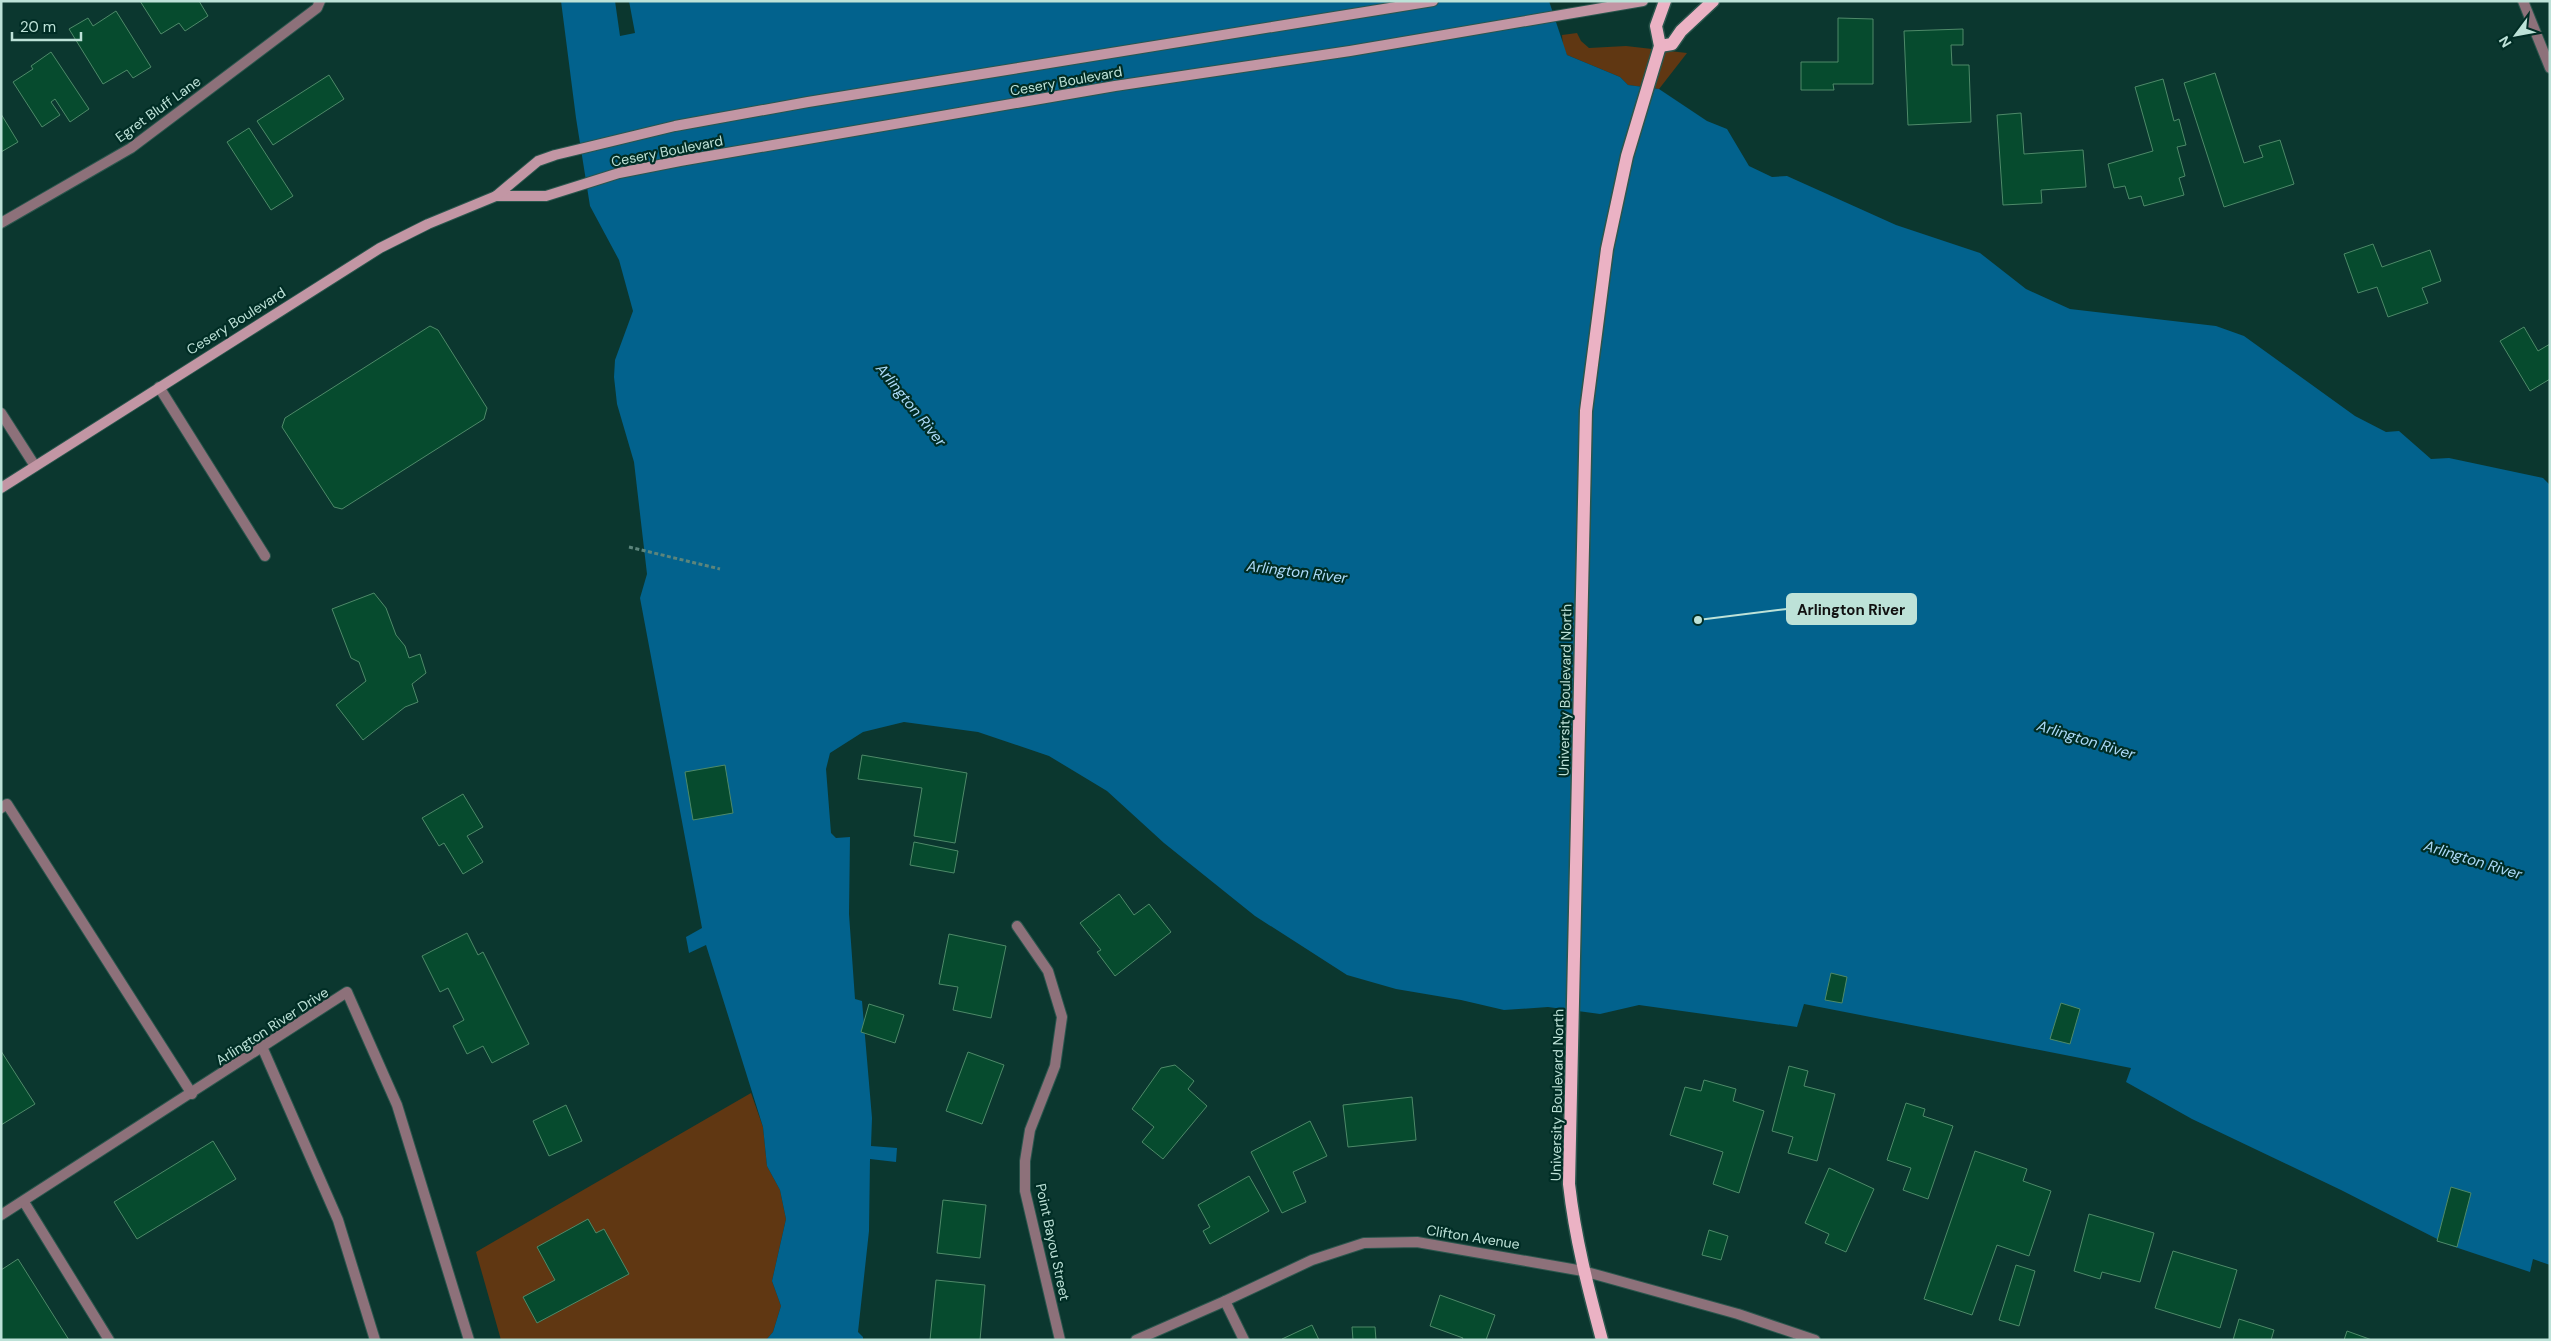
<svg xmlns="http://www.w3.org/2000/svg" width="2551" height="1341" viewBox="0 0 2551 1341" font-family="'DM Sans',sans-serif">
	<style>
		.green { fill: #603712 }
		.water { fill: #02628d }
		.pier { fill: #0b372f }
		.building { fill: #064b2e; stroke: #4e8a69 }
		.lines { fill: none; stroke-linecap: round; stroke-linejoin: round }
		.lane-casing { stroke: #2b564d; stroke-width: 12 }
		.street-casing { stroke: #2b564d; stroke-width: 12 }
		.secondary-casing { stroke: #2b564d; stroke-width: 12 }
		.primary-casing { stroke: #2b564d; stroke-width: 15 }
		.path { stroke: #5c857c; stroke-width: 3; stroke-dasharray: 4 2.5; stroke-linecap: butt }
		.lane { stroke: #8d717a; stroke-width: 10 }
		.street { stroke: #8d717a; stroke-width: 10 }
		.secondary { stroke: #c296a4; stroke-width: 10 }
		.primary { stroke: #ebb2c4; stroke-width: 12 }
		.labels { text-anchor: middle; stroke-width: 4.5; stroke-linejoin: round; paint-order: stroke }
		.street-label { font-size: 14px; fill: #bde2d8; stroke: #002d25 }
		.water-label { font-size: 15px; font-style: italic; fill: #addbf9; stroke: #002d25 }
		.leader { fill: none; stroke: #bde2d8; stroke-width: 2 }
		.callout-dot { fill: #bde2d8; stroke: #002d25; stroke-width: 2 }
		.callout { fill: #bde2d8; stroke: #bde2d8; stroke-width: 2 }
		.callout-label { font-size: 15px; text-anchor: middle; font-weight: bold; fill: #111 }
	</style>
	<rect width="100%" height="100%" fill="#0b372f"/>
	<g class="green">
		<path d="M1577,33L1581,41L1589,48L1626,46L1687,53L1659,89L1628,85L1620,77L1567,55L1563,46L1562,35Z"/>
		<path d="M751,1093L763,1127L767,1166L780,1190L786,1219L772,1281L781,1306L773,1332L766,1340H501L476,1252Z"/>
	</g>
	<path class="water" d="M561,1H1549L1567,55L1620,77L1628,85L1659,89L1707,121L1727,129L1749,166L1772,177L1787,176L1896,225L1980,253L2026,289L2070,309L2216,326L2244,336L2355,416L2386,432L2399,431L2431,459L2449,458L2543,478L2550,485V1265L2533,1259L2530,1272L2449,1245L2341,1190L2192,1119L2126,1082L2131,1068L1804,1004L1797,1027L1639,1005L1600,1014L1548,1007L1504,1010L1461,1000L1396,989L1347,975L1255,916L1164,843L1107,791L1049,756L978,732L904,722L863,732L830,753L826,769L831,833L836,838L850,837L849,914L855,999L862,1001L872,1118L871,1146L897,1148L896,1162L870,1159L869,1231L858,1332L863,1337V1340H766L773,1332L781,1306L772,1281L786,1219L780,1190L767,1166L763,1127L706,945L689,953L686,937L702,928L640,598L647,574L634,462L617,404L614,377L615,360L633,311L619,260L590,206L576,118Z"/>
	<path class="pier" d="M615,1H629L635,33L620,36Z"/>
	<g class="building">
		<path d="M140,1H199L208,16L185,31L179,23L161,34Z"/>
		<path d="M116,11L151,67L133,78L127,70L103,84L69,29L88,18L93,26Z"/>
		<path d="M1838,18L1873,19V84H1833L1834,90H1801V62H1838Z"/>
		<path d="M1963,29V45H1951L1952,65H1969L1971,122L1908,125L1904,31Z"/>
		<path d="M51,52L89,109L70,122L55,99L51,102L60,115L42,127L13,82L33,69L31,66Z"/>
		<path d="M2215,73L2244,163L2263,157L2259,146L2280,140L2294,184L2224,207L2184,83Z"/>
		<path d="M329,75L344,99L273,145L257,121Z"/>
		<path d="M2163,79L2174,121L2179,119L2186,145L2177,147L2185,176L2179,178L2184,195L2144,206L2141,196L2129,199L2125,186L2114,188L2108,164L2153,151L2135,87Z"/>
		<path d="M2021,113L2024,154L2083,150L2086,187L2041,190L2042,203L2003,205L1997,115Z"/>
		<path d="M1,114L18,142L1,152Z"/>
		<path d="M249,128L293,196L271,210L227,142Z"/>
		<path d="M2373,244L2382,267L2430,250L2441,281L2422,288L2428,303L2388,317L2377,287L2358,293L2344,254Z"/>
		<path d="M430,326L438,330L487,408L484,419L342,509L334,507L282,427L285,418Z"/>
		<path d="M2524,327L2538,351L2550,344V379L2530,391L2500,341Z"/>
		<path d="M374,593L386,608L396,635L405,646L409,658L420,654L426,673L412,684L418,702L405,707L363,740L336,705L366,681L359,662L351,658L332,609Z"/>
		<path d="M862,755L967,773L955,843L914,836L922,788L858,779Z"/>
		<path d="M725,765L733,813L693,820L685,772Z"/>
		<path d="M463,794L483,827L467,836L483,862L463,874L444,843L439,846L422,818Z"/>
		<path d="M914,842L958,851L954,873L910,865Z"/>
		<path d="M1119,894L1134,915L1149,904L1171,932L1115,976L1097,952L1101,950L1080,923Z"/>
		<path d="M467,933L478,955L483,952L529,1044L492,1063L483,1046L467,1054L453,1026L464,1020L448,988L440,992L422,956Z"/>
		<path d="M949,934L1006,946L991,1018L953,1010L958,987L939,984Z"/>
		<path d="M1831,973L1847,977L1842,1003L1825,1000Z"/>
		<path d="M2061,1003L2080,1009L2070,1044L2050,1039Z"/>
		<path d="M869,1004L904,1015L895,1043L861,1032Z"/>
		<path d="M1,1051L35,1104L1,1125Z"/>
		<path d="M968,1052L1004,1065L982,1124L946,1111Z"/>
		<path d="M1175,1065L1194,1081L1188,1089L1207,1106L1163,1159L1142,1142L1154,1127L1132,1109L1161,1068Z"/>
		<path d="M1789,1066L1808,1071L1804,1086L1835,1094L1817,1161L1788,1153L1793,1137L1772,1131Z"/>
		<path d="M1704,1080L1736,1089L1733,1101L1764,1111L1739,1193L1713,1184L1723,1152L1670,1135L1685,1087L1701,1091Z"/>
		<path d="M1412,1097L1416,1140L1348,1147L1343,1105Z"/>
		<path d="M1906,1103L1925,1109L1923,1116L1953,1126L1928,1199L1903,1190L1911,1168L1887,1160Z"/>
		<path d="M566,1105L582,1141L549,1156L533,1121Z"/>
		<path d="M1310,1121L1327,1156L1293,1172L1306,1202L1282,1213L1251,1152Z"/>
		<path d="M213,1141L236,1179L137,1239L114,1202Z"/>
		<path d="M1975,1151L2027,1169L2023,1181L2051,1191L2029,1256L1997,1245L1972,1315L1924,1299Z"/>
		<path d="M1829,1168L1874,1189L1846,1252L1825,1243L1829,1234L1805,1223Z"/>
		<path d="M1249,1176L1269,1211L1210,1244L1203,1231L1210,1227L1198,1205Z"/>
		<path d="M2451,1187L2471,1193L2457,1247L2437,1241Z"/>
		<path d="M943,1200L986,1205L980,1258L937,1253Z"/>
		<path d="M2089,1214L2154,1233L2140,1282L2102,1272L2100,1279L2074,1271Z"/>
		<path d="M588,1219L596,1233L604,1229L629,1274L537,1323L523,1297L555,1280L537,1247Z"/>
		<path d="M1709,1230L1728,1236L1721,1260L1702,1255Z"/>
		<path d="M2173,1251L2237,1270L2220,1328L2155,1308Z"/>
		<path d="M18,1259L69,1340H1V1270Z"/>
		<path d="M2016,1265L2035,1271L2019,1326L1999,1320Z"/>
		<path d="M936,1280L985,1285L980,1340H930Z"/>
		<path d="M1440,1295L1495,1315L1486,1340H1462L1463,1338L1430,1326Z"/>
		<path d="M2239,1319L2274,1330L2271,1340H2233Z"/>
		<path d="M1312,1325L1319,1340H1282V1339Z"/>
		<path d="M1352,1327H1375L1376,1340H1353Z"/>
		<path d="M2347,1331L2372,1340H2344Z"/>
	</g>
	<g class="lines">
		<g class="lane-casing">
			<g id="lane">
				<path d="M2523,1L2550,68"/>
				<path d="M159,387L265,556"/>
				<path d="M1,808L7,804L192,1094"/>
				<path d="M263,1049L338,1220L375,1340"/>
				<path d="M24,1202L109,1340"/>
			</g>
		</g>
		<g class="street-casing">
			<g id="street">
				<path d="M1,223L131,148L317,8L320,1"/>
				<path d="M1,413L35,466"/>
				<path d="M1017,926L1048,971L1062,1017L1055,1066L1030,1130L1025,1161V1191L1060,1340"/>
				<path d="M1,1215L347,992L397,1105L469,1340"/>
				<path d="M1225,1301L1244,1340"/>
				<path d="M1136,1340L1225,1301L1312,1260L1364,1243L1417,1242L1583,1271L1738,1314L1815,1340"/>
			</g>
		</g>
		<g class="secondary-casing">
			<g id="secondary">
				<path d="M496,196H546L619,173L680,161L1115,86L1350,51L1643,1"/>
				<path d="M1,488L380,248L428,224L496,196L538,161L555,155L675,126L808,102L1433,1"/>
			</g>
		</g>
		<g class="primary-casing">
			<g id="primary">
				<path d="M1660,46L1672,44L1681,31L1713,1"/>
				<path d="M1602,1340C1588,1288 1575,1238 1569,1184L1586,411L1607,249L1627,156L1660,46L1656,26L1665,1"/>
			</g>
		</g>
		<path class="path" d="M629,547L720,569"/>
		<use href="#lane" class="lane"/>
		<use href="#street" class="street"/>
		<use href="#secondary" class="secondary"/>
		<use href="#primary" class="primary"/>
	</g>
	<g class="labels">
		<g class="street-label">
			<text transform="translate(1066 81) rotate(-10)" y="5">Cesery Boulevard</text>
			<text transform="translate(158 109) rotate(-36)" y="5">Egret Bluff Lane</text>
			<text transform="translate(667 151) rotate(-11)" y="5">Cesery Boulevard</text>
			<text transform="translate(236 321) rotate(-32)" y="5">Cesery Boulevard</text>
			<text transform="translate(1565 690) rotate(-89)" y="5">University Boulevard North</text>
			<text transform="translate(272 1026) rotate(-33)" y="5">Arlington River Drive</text>
			<text transform="translate(1557 1095) rotate(-89)" y="5">University Boulevard North</text>
			<text transform="translate(1473 1237) rotate(9)" y="5">Clifton Avenue</text>
			<text transform="translate(1053 1242) rotate(78)" y="5">Point Bayou Street</text>
		</g>
		<g class="water-label">
			<text transform="translate(911 405) rotate(51)" y="5">Arlington River</text>
			<text transform="translate(1297 572) rotate(7)" y="5">Arlington River</text>
			<text transform="translate(2086 740) rotate(17)" y="5">Arlington River</text>
			<text transform="translate(2473 860) rotate(17)" y="5">Arlington River</text>
		</g>
	</g>
	<path class="leader" d="M1698 620L1787 609"/>
	<circle class="callout-dot" cx="1698" cy="620" r="5"/>
	<rect class="callout" x="1787" y="594" width="129" height="30" rx="5"/>
	<g class="callout-label">
		<text x="1851" y="615">Arlington River</text>
	</g>
	<rect width="2551" height="1341" fill="none" stroke="#bde2d8" stroke-width="5"/>
	<g transform="translate(2516 35) rotate(238)" stroke="#002d25" stroke-width="4" paint-order="stroke">
	<path d="M0-4L9 19L0 12L-9 19Z" fill="#bde2d8"/>
	<text y="-8" font-size="14" font-weight="bold" text-anchor="middle" fill="#bde2d8">N</text>
	</g>
	<path d="M12 32v8h69v-8" fill="none" stroke="#bde2d8" stroke-width="2.5"/>
	<text x="20" y="32" font-size="15" fill="#bde2d8" stroke="#002d25" stroke-width="4" paint-order="stroke">20 m</text>
</svg>
